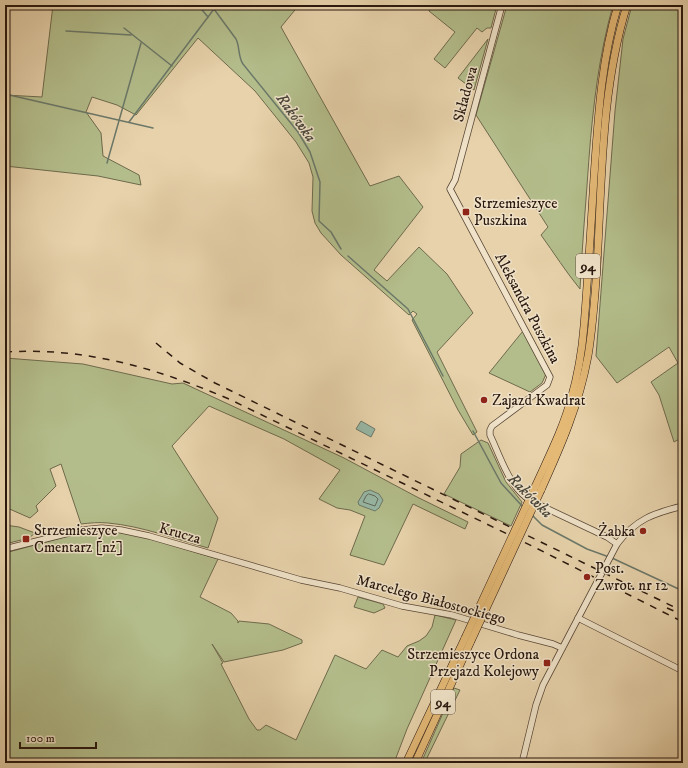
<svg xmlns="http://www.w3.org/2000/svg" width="688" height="768" viewBox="0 0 688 768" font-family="'IM FELL DW Pica',serif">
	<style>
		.green { fill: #b3bd8b; stroke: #6e6a4c }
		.water { fill: #97b8a6; stroke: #6b7869 }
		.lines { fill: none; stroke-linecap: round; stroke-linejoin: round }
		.shore { stroke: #60685a; stroke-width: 1 }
		.stream { stroke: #6b7869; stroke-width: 1.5 }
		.tertiary-casing { stroke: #584635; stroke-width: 7 }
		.primary-casing { stroke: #29170e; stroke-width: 8 }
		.tertiary { stroke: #efe2c8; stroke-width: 5.5 }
		.primary { stroke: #e4b976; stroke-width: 7 }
		.rail { stroke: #29170e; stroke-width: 1.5; stroke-dasharray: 7 7; stroke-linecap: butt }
		.primary-bridge-casing { stroke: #29170e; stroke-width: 8; stroke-linecap: butt }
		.primary-bridge { stroke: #e4b976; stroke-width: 7 }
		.poi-dot { fill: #8f2418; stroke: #efe2c8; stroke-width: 1.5 }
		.labels { text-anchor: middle; stroke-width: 3; stroke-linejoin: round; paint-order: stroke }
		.shield { fill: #efe2c8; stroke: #645446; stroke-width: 1 }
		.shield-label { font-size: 14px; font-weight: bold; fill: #29170e }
		.street-label { font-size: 15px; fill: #29170e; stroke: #efe2c8 }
		.poi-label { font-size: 15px; fill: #29170e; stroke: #efe2c8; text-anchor: start }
		.water-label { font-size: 16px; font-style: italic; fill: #4a473c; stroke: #efe2c8 }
	</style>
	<rect width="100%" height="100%" fill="#e7d2ab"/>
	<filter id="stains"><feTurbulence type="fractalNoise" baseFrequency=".005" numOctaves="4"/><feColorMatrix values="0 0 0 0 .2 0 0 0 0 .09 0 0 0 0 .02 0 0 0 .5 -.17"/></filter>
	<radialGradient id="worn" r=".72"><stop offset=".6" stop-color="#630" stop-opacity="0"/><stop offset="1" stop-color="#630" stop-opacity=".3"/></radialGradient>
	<g class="green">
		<path d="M53,5H299L281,27L370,186L399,176L423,207L374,270L387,281L419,247L447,274L473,313L437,352L477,432L473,435L458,410L412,320L417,314L413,311L409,315L341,255L321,233L315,223L312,211L313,177L309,163L296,142L255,91L198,38L136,115L117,105L92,97L86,112L101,133L103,156L139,175L141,185L98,176L5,166V95L42,97Z"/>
		<path d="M432,5H497L491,28H487L482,32L477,28L445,68L434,59L455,32L429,11Z"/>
		<path d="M507,5H613C599,55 593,106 589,158C586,202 582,246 580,289C566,272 554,253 541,235L548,227L476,115Z"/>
		<path d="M632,5H683V437L674,442L659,395L651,382L678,363L669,347L617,383L596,356L615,111L623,39Z"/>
		<path d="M488,39L474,90L458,78Z"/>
		<path d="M523,331L546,374L542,383L530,392L489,373Z"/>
		<path d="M5,358L83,364L172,384L183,383L344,458L417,497L468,522L465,529L413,504L384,565L350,555L365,516L350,510L337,508L319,499L340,470L284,439L209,406L172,446L218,518L208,548C175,539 142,526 108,523C99,522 90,523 81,524L61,464L50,469L56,486L36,506L38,511L30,518L5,507Z"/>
		<path d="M481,440L488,443L506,482L522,502L511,526L444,494L460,467L461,454Z"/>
		<path d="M5,525L19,527L35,533L29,538L5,544Z"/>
		<path d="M102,530C142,534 180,548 218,559L200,597L231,613L238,621V623L239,621L269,624L302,640V643L283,650L224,662L212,644L223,663L221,664L249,719L257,730H260L266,725L296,740L335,655L366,669L382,650L398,657L407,646L419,641L426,636L432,627L435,615L456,620L407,729L394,763H5V553L72,535Z"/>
		<path d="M358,597L383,604L385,608L374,613L354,607Z"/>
		<path d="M454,688L460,690L426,760L432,763H421Z"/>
	</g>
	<g class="water">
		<path d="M361,421L375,429L371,437L356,429Z"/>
		<path d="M370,490L379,494L383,500L379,508L375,511L359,505L358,502L364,492Z"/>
	</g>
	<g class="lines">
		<path class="shore" d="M369,494L375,496L378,499L375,506L363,502L366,496Z"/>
		<g class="stream">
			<path d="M198,5L208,17"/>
			<path d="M211,5L236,39C240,47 238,57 243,64L298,132L310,152L320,182L319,221L331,232L341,249"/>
			<path d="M124,28L172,66"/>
			<path d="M66,31L131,35"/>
			<path d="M5,94L153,128"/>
			<path d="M129,122L217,5"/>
			<path d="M107,163L141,43"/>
			<path d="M348,256L408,309L443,376"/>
			<path d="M473,431L501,483L523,507"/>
			<path d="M532,515L542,525L587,549L609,557"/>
			<path d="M612,558L683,591"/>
		</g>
		<g class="tertiary-casing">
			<g id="tertiary">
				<path d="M502,5L455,180L450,189L550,377L547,385L492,426L490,430V435C501,458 510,490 533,502L607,537L617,544"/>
				<path d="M5,549L81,530L102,528L121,530L149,536L301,580L340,588L402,606L452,615L518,635L553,644L562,648"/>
				<path d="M578,618L683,671"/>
				<path d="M522,763L536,705L543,685L617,544C636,519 654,513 683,506"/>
			</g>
		</g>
		<g class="primary-casing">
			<g id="primary">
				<path d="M535,487C548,458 563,429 571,399C578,375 582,351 584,326C588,277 591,227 594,177C598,119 601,61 618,5"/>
				<path d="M541,490C561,446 579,405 588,356C593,326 595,296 597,266C602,179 601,89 627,5"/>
				<path d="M406,763L465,638"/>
				<path d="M415,763L471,641"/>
			</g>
		</g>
		<use href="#tertiary" class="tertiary"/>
		<use href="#primary" class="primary"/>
		<g class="rail">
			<path d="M156,343L180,363L215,383L674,607"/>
			<path d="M5,352C85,347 156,368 229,399L532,546L683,622"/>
			<path d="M667,608L683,615"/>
		</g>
		<g class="primary-bridge-casing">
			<g id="primary-bridge">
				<path d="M465,638L535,487"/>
				<path d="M471,641L541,490"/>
			</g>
		</g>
		<use href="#primary-bridge" class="primary-bridge"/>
	</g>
	<g class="poi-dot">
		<rect x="462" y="208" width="8" height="8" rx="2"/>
		<circle cx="484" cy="400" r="4"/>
		<circle cx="643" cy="531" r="4"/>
		<rect x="22" y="535" width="8" height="8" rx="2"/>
		<circle cx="587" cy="577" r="4"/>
		<rect x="543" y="659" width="8" height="8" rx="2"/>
	</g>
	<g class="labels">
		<g class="shield">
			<rect x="576" y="254" width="24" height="24" rx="3"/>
			<rect x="431" y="690" width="24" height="24" rx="3"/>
		</g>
		<g class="shield-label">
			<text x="588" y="271">94</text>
			<text x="443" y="707">94</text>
		</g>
		<g class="street-label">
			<text transform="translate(465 94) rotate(-75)" y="5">Składowa</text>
			<text transform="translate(528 308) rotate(62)" y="5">Aleksandra Puszkina</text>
			<text transform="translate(180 533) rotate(16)" y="5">Krucza</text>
			<text transform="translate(431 599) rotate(15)" y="5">Marcelego Białostockiego</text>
		</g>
		<g class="poi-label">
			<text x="474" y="208">Strzemieszyce<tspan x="474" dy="17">Puszkina</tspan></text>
			<text x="492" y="405">Zajazd Kwadrat</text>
			<text x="34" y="535">Strzemieszyce<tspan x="34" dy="17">Cmentarz [nż]</tspan></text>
			<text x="635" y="536" text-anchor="end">Żabka</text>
			<text x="595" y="573">Post.<tspan x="595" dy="17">Zwrot. nr 12</tspan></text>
			<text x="539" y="659" text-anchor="end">Strzemieszyce Ordona<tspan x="539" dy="17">Przejazd Kolejowy</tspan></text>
		</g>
		<g class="water-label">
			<text transform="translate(297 117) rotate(54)" y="6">Rakówka</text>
			<text transform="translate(531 495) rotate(45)" y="6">Rakówka</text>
		</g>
	</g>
	<rect width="688" height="768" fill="none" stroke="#e7d2ab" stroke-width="20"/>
	<rect x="6" y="6" width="676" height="756" fill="none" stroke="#29170e" stroke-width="2"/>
	<rect x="10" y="10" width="668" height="748" fill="none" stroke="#29170e"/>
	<path d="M20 742v6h76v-6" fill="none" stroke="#29170e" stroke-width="2"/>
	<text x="26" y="742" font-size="12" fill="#29170e" stroke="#efe2c8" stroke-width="3" paint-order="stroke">100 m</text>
	<rect width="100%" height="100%" filter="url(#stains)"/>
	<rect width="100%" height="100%" fill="url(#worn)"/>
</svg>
